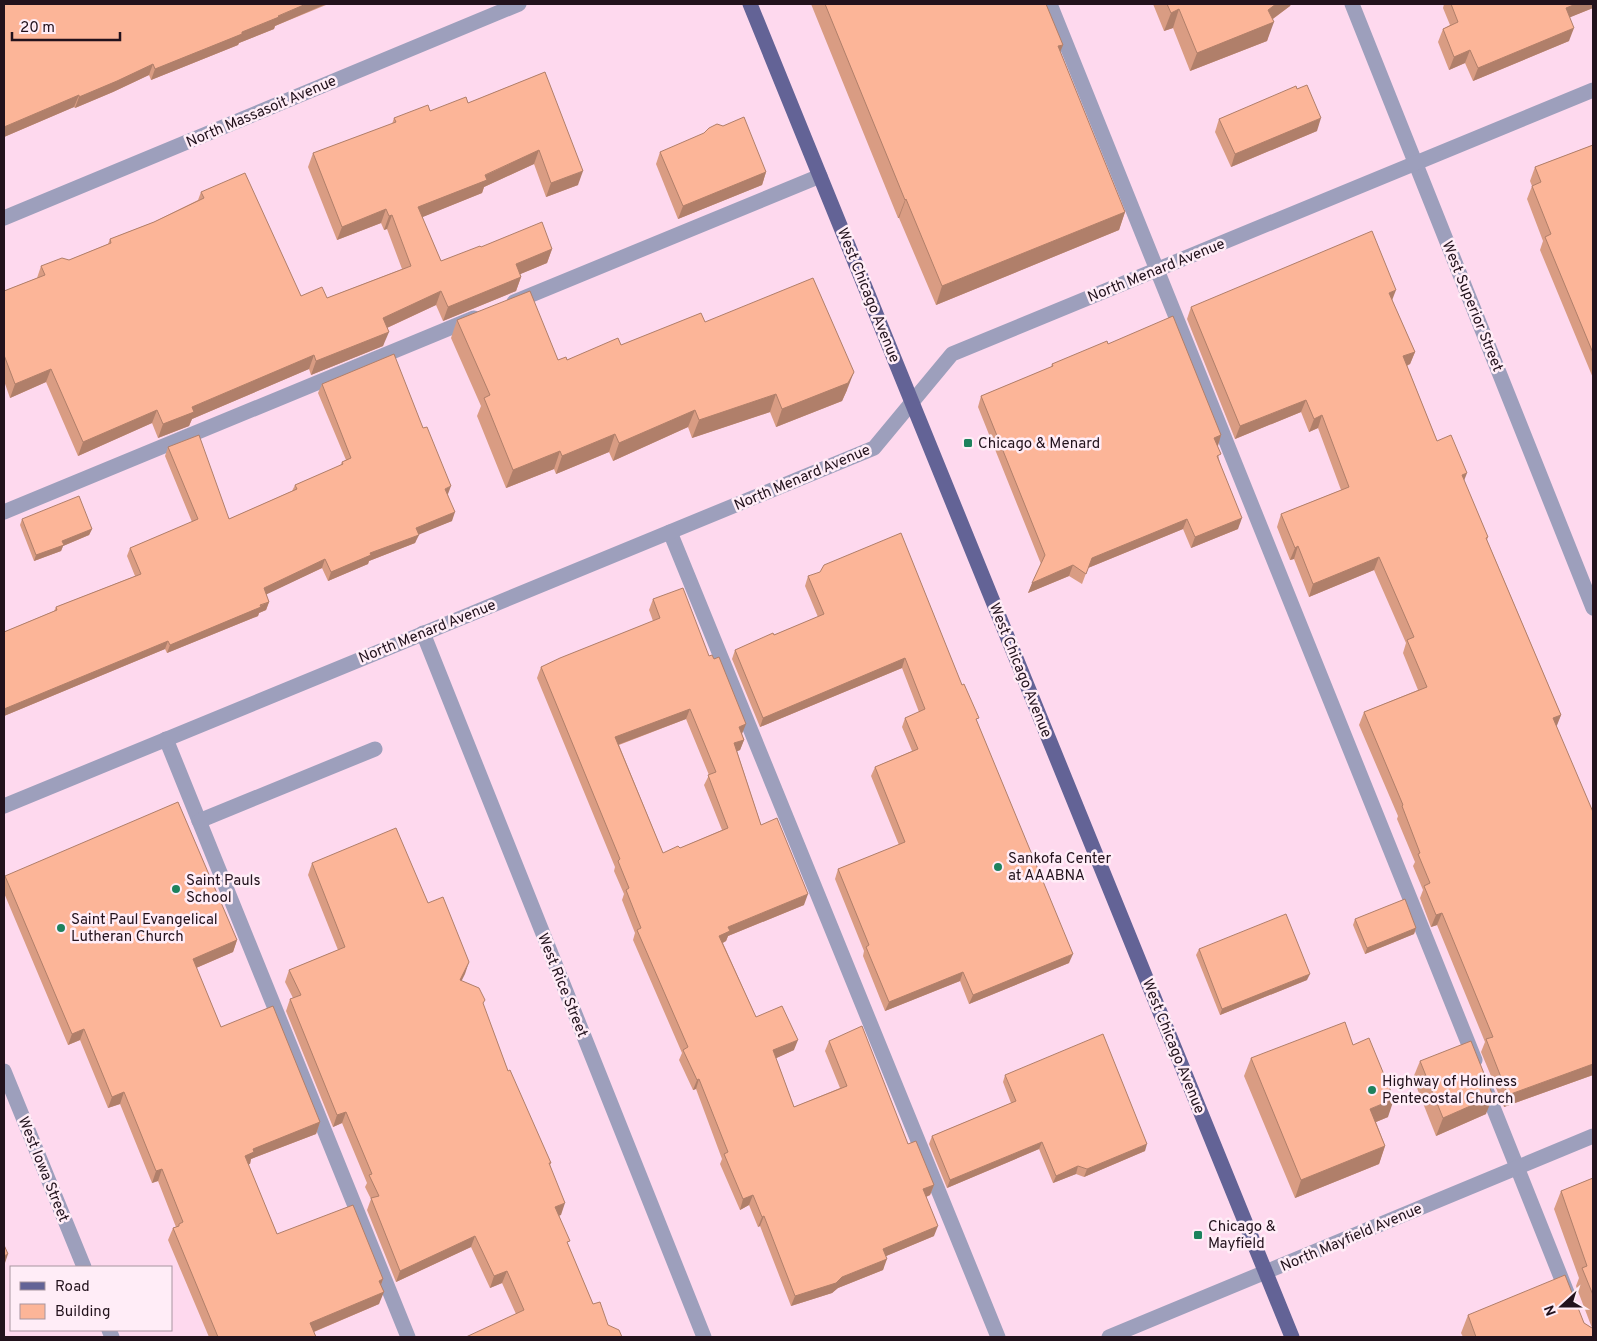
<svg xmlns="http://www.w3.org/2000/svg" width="1597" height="1341" viewBox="0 0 1597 1341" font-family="Overpass,sans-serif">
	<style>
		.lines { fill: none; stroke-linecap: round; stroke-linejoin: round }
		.minor { stroke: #9d9fbc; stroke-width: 15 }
		.major { stroke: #636396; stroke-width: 15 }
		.wall { fill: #d99c83; fill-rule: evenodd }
		.shaded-wall { fill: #b07f6a }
		.building { fill: #fcb598; stroke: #b07f6a; fill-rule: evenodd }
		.poi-dot { fill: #1d825d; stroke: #ffedf7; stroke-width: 2 }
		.labels { text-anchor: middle; stroke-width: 5; stroke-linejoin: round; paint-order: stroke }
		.street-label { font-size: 15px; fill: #22121c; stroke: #ffedf7 }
		.poi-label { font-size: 15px; fill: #22121c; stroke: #ffedf7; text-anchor: start }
	</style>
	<rect width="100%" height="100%" fill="#fed9ee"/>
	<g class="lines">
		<g class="minor">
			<path d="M1050,4L1475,1060"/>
			<path d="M1352,4L1593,608"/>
			<path d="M4,218L519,4"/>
			<path d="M514,302L820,176"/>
			<path d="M4,512L474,318"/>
			<path d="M670,532L998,1337"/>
			<path d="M423,633L704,1337"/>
			<path d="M166,739L408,1337"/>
			<path d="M4,806L874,448L952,354L1593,90"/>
			<path d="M199,821L375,749"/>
			<path d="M4,1071L84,1267"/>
			<path d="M1483,1082L1568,1295"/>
			<path d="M109,1330L112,1337"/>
			<path d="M1109,1337L1593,1136"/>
		</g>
		<path class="major" d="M750,4L1292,1337"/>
	</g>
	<g class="wall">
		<path d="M4,4L326,5L275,26L274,29L239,43L238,45L151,80L149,75L113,92L75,108L74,107L4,137Z"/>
		<path d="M811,4H1046L1063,45L1060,51L1125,212L1119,230L936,305L899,218H898Z"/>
		<path d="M1153,4H1291L1290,6L1273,19L1267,41L1190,71L1173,28L1164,31Z"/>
		<path d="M1444,4H1593V8L1570,17L1569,41L1473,81L1465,63L1449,70L1438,42L1443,29L1450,25L1443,8Z"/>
		<path d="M545,72L578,185L546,197L534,164L484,187L482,193L422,217L441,261L481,247L552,249L547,263L520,274L521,277L516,291L443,321L436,305L387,328L383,346L311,375L309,369L192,419L189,426L158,438L152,423L78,456L46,382L10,398L4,381V291L37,278L41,266L69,260L108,244L110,239L154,222L198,200L201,192L301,296L327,298L402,269L387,229L384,230L381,223L337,240L308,167L313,153L392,124L394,118L468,103Z"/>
		<path d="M1297,89L1317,131L1231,167L1215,132L1219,119Z"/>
		<path d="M1593,145V378L1540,250L1543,241L1527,199L1532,186L1530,181L1535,167Z"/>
		<path d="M660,152L766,172L762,185L678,219L656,164Z"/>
		<path d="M1392,300L1415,352L1410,364L1407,366L1437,441L1464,481L1488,537L1487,540L1561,715L1556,726L1593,1075L1504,1107L1481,1052L1485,1042L1437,925L1431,927L1420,898L1423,890L1413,866L1415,862L1397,819L1398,816L1359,725L1364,712L1418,690L1403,653L1406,643L1374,570L1309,597L1294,559L1290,560L1277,527L1281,514L1341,490L1318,428L1309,432L1301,412L1235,439L1187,319L1191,307Z"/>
		<path d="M457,320L558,360H567L705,322L847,390L842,401L776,427L770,412L692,438L688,427L613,461L609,452L556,474L554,469L506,488L477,416L481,406L451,338Z"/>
		<path d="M1108,344L1221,435L1217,446L1219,459L1238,529L1191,548L1183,529L1088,568L1082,584L1069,576L1028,593L1041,564L978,407L981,396L1051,367L1052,364Z"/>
		<path d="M322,384L448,494L452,521L418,534L415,543L369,561L368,564L328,581L322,568L266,594L269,602L266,610L259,613L258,616L167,653L165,649L4,716V632L54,611L56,607L135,576L127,556L130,548L192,522L165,456L168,447L229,519L292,491L295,485L340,466L342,462L346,460L318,393Z"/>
		<path d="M22,519L92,529L89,535L63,546L61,551L34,561L20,525Z"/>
		<path d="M808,576L962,685L977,722L1069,963L969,1004L960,981L885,1011L863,956L864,951L835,879L838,869L899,845L871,776L875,767L912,751L902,727L905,718L919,712L902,668L760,727L732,659L735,650L774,635L818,617L805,586Z"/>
		<path d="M653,599L709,656L742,734L744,740L740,750L737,751L761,825L804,905L728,936L726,941L723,943L756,1017L794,1050L776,1058L794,1107L840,1088L825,1051L829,1041L908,1144L934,1185L930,1195L926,1197L934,1236L886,1256L883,1270L838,1288L832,1293L791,1306L760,1226L758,1227L749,1205L740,1210L720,1164L722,1159L696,1089L693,1090L679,1060L682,1053L633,940L635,933L622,900L624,894L614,871L615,867L537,678L541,667L653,621L649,610ZM686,719L709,775L704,785L722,830L680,848L663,853L619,745Z"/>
		<path d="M312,863L428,903L469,962L461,981L483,1005L508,1071L551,1163L550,1165L561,1215H559L568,1245L593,1304L608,1325L516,1314L502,1283L490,1288L471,1247L396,1282L367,1210L371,1199L365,1187L367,1183L342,1123L333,1127L286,1011L290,999L293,998L285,982L289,970L338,950L308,875Z"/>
		<path d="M5,876L237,940L233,952L196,968L221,1027L320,1122L316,1134L251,1159L250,1164H248L277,1234L383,1279L381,1285L379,1304L314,1332L316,1337H209L168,1240L173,1228L176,1227L158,1181L152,1183L120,1104L108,1108L80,1040L68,1045L4,893V880Z"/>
		<path d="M1355,919L1416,928L1414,934L1365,954L1353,925Z"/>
		<path d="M1199,949L1307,980L1220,1015L1196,955Z"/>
		<path d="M1251,1058L1388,1117L1376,1122L1385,1146L1379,1164L1295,1198L1244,1076Z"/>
		<path d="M1420,1061L1486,1114L1436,1136L1413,1078Z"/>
		<path d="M1005,1075L1145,1151L1084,1177L1076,1174L1053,1183L1039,1149L947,1188L929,1144L932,1136L1011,1103L1003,1082Z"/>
		<path d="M1593,1178V1337H1463L1461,1333L1468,1315L1584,1323L1592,1328L1576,1286L1579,1278L1554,1209L1561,1191Z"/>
	</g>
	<g class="shaded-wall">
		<path d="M306,4H326L275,26L274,29L239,43L238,45L151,80L155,69L242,32Z"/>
		<path d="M1276,4H1291L1290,6L1263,26L1274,22L1267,41L1190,71L1197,53L1268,10Z"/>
		<path d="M1576,4H1593V8L1561,21L1566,8Z"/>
		<path d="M1179,9L1173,28L1164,31L1171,13Z"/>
		<path d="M1574,28L1569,41L1473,81L1478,68Z"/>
		<path d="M1063,45L1056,63L1058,46Z"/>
		<path d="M1470,50L1465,63L1449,70L1454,57Z"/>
		<path d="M153,64L149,75L113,92L75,108L79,97Z"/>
		<path d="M79,95L74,107L4,137V127Z"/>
		<path d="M1321,118L1317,131L1231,167L1235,154Z"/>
		<path d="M539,150L534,164L484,187L482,193L413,221L418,207Z"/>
		<path d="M583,171L578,185L546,197L551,183Z"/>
		<path d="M766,172L762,185L678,219L683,206Z"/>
		<path d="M906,199L899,218H898L905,200Z"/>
		<path d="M386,209L381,223L337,240L342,227Z"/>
		<path d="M1125,212L1119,230L936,305L942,286Z"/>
		<path d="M392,215L387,229L384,230L389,216Z"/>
		<path d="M552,249L547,263L511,278L516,264Z"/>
		<path d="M521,277L516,291L443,321L448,307Z"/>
		<path d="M1396,290L1391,303L1389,293Z"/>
		<path d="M441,291L436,305L378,332L383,318Z"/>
		<path d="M389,332L383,346L311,375L316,361Z"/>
		<path d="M1415,352L1410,364L1398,369L1403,356Z"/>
		<path d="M314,355L309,369L192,419L189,426L158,438L163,424L192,407Z"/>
		<path d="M51,369L46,382L10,398L15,384Z"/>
		<path d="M854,372L847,390L842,401L776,427L782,409Z"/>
		<path d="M776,394L770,412L692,438L699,420Z"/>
		<path d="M1306,400L1301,412L1235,439L1240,426Z"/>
		<path d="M157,410L152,423L78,456L83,442Z"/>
		<path d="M695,410L688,427L613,461L619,443Z"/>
		<path d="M1322,415L1318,428L1309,432L1314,419Z"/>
		<path d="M615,434L609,452L556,474L562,456Z"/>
		<path d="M1221,435L1218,446L1210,449L1214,438Z"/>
		<path d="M560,451L554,469L506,488L513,470Z"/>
		<path d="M1467,473L1462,486V475Z"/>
		<path d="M451,486L448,494L442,497L445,489Z"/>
		<path d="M455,512L452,521L413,537L416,528Z"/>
		<path d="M1242,518L1238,529L1191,548L1195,537Z"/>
		<path d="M1187,519L1183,529L1088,568L1092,558Z"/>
		<path d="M92,529L89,535L63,546L61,551L34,561L36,555L62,541Z"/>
		<path d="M419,535L415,543L369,561L368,564L328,581L331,572L370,553Z"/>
		<path d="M1298,546L1294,559L1290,560L1295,548Z"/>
		<path d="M1379,557L1374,570L1309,597L1313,584Z"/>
		<path d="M325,559L322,568L261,597L264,588Z"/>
		<path d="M1073,565L1069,576L1028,593L1032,583Z"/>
		<path d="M269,602L266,610L259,613L258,616L167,653L170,645Z"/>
		<path d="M168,641L165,649L4,716V709Z"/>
		<path d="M905,658L902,668L760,727L763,718Z"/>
		<path d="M690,709L686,719L612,747L615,737Z"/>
		<path d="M1561,715L1556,728L1553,718Z"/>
		<path d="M746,724L742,734L735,737L739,727Z"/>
		<path d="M744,740L740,750L731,754L734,743Z"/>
		<path d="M808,894L804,905L728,936L726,941L716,946L719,936L728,927Z"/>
		<path d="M1442,913L1437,925L1431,927L1436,915Z"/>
		<path d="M1416,928L1414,934L1365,954L1367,948Z"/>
		<path d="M237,940L233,952L189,971L193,959Z"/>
		<path d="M1073,954L1069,963L969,1004L973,995Z"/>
		<path d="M469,962L465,974L456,992L460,980Z"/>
		<path d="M963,972L960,981L885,1011L889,1002Z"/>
		<path d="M1310,974L1307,980L1220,1015L1222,1009Z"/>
		<path d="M84,1029L80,1040L68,1045L72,1034Z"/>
		<path d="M798,1040L794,1050L770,1061L773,1050Z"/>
		<path d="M1593,1064V1075L1504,1107L1508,1095Z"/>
		<path d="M699,1079L696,1089L693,1090L697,1080Z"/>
		<path d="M124,1092L120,1104L108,1108L112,1097Z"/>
		<path d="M1493,1096L1486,1114L1436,1136L1443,1118Z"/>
		<path d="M1394,1099L1388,1117L1364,1127L1370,1109Z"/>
		<path d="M346,1112L342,1123L333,1127L337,1115Z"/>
		<path d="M320,1122L316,1134L251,1159L250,1164L240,1167L245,1156L253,1149Z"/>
		<path d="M1042,1142L1039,1149L947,1188L950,1180Z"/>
		<path d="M1147,1144L1145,1151L1084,1177L1087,1169Z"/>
		<path d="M1385,1146L1379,1164L1295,1198L1301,1180Z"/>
		<path d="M1078,1166L1076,1174L1053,1183L1056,1176Z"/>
		<path d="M162,1169L158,1181L152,1183L156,1171Z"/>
		<path d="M934,1185L930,1195L919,1200L923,1189Z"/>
		<path d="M753,1195L749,1205L740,1210L743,1199Z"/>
		<path d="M565,1203L561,1215L551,1219L555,1207Z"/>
		<path d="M764,1216L760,1226L758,1227L762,1217Z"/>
		<path d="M938,1226L934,1236L879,1259L883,1249Z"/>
		<path d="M475,1236L471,1247L396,1282L400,1271Z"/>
		<path d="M8,1254L4,1266V1256Z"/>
		<path d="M887,1259L883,1270L838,1288L832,1293L791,1306L795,1296Z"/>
		<path d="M507,1271L502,1283L490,1288L494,1276Z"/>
		<path d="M383,1279L379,1290V1281Z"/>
		<path d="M384,1292L379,1304L306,1335L310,1323Z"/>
	</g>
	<g class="building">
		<path d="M4,4H306L278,16L279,17L242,32V34L155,69L153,64L117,81L79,97V95L4,127Z"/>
		<path d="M825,4H1046L1063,45L1058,46L1125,212L942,286L906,199L905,200Z"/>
		<path d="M1167,4H1276L1268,10L1274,22L1197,53L1179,9L1171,13Z"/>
		<path d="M1451,4H1576L1566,8L1574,28L1478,68L1470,50L1454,57L1443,29L1458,22Z"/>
		<path d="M545,72L583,171L551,183L539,150L485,175L487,180L418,207L441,261L480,246L481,247L542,222L552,249L516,264L521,277L448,307L441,291L383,318L389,332L316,361L314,355L192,407L194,412L163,424L157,410L83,442L51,369L15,384L4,355V291L45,275L41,266L62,258L69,260L111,243L110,239L154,222L204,198L201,192L245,173L301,296L322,287L327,298L411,266L392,215L389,216L386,209L342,227L313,153L396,122L394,118L428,105L430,111L466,97L468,103Z"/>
		<path d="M1307,85L1321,118L1235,154L1219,119L1296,86L1297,89Z"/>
		<path d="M744,117L766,172L683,206L660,152L704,133L709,128L717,124L723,126Z"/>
		<path d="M1593,145V353L1545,237L1551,234L1532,186L1541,182L1535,167Z"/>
		<path d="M1372,231L1396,290L1389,293L1415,352L1403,356L1437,441L1451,435L1467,473L1462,475L1488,537L1486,538L1561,715L1553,718L1593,812V1064L1508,1095L1486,1039L1493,1037L1442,913L1436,915L1424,886L1430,883L1418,854L1420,853L1402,806L1403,805L1364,712L1427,687L1407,640L1414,637L1379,557L1313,584L1298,546L1295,548L1281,514L1349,487L1322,415L1314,419L1306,400L1240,426L1191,307Z"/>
		<path d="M813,278L854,372L848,383L782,409L776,394L699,420L695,410L619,443L615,434L562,456L560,451L513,470L484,398L490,395L457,320L530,291L558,360L566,357L567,360L618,338L621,345L701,313L705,322Z"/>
		<path d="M1173,316L1221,435L1214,438L1221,454L1217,456L1242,518L1195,537L1187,519L1092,558L1086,574L1073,565L1032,583L1045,555L981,396L1053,366L1052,364L1107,341L1108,344Z"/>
		<path d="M394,354L423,428L427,427L451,486L445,489L455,512L416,528L419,535L370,553L371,555L331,572L325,559L264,588L269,602L260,605L261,607L170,645L168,641L4,709V632L57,610L56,607L141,574L130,548L198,519L168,447L199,435L229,519L297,489L295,485L343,464L342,462L351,458L322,384Z"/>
		<path d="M79,496L92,529L62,541L64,545L36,555L22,519Z"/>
		<path d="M901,533L962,685L964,684L979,718L976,719L1073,954L973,995L963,972L889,1002L866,947L869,945L838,869L905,842L875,767L918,749L905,718L925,709L905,658L763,718L735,650L773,633L774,635L824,614L808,576L820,572L824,565Z"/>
		<path d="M683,588L709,656L712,655L714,659L719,657L746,724L739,727L744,740L734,743L761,825L777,818L808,894L728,927L730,931L719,936L756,1017L782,1006L798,1040L773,1050L794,1107L847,1086L829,1041L862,1026L908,1144L916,1141L934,1185L923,1189L938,1226L883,1249L887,1259L842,1277L836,1283L795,1296L764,1216L762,1217L753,1195L743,1199L724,1154L728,1152L699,1079L697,1080L683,1050L688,1047L637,930L641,928L626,890L629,888L618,861L620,859L541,667L560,658L660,618L653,599ZM690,709L716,772L708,775L728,828L680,848L678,846L663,853L615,737Z"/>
		<path d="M178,802L237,940L193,959L221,1027L273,1006L320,1122L253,1149L254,1152L245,1156L277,1234L353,1205L383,1279L379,1281L384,1292L310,1323L316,1337H218L173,1228L179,1226V1224L183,1222L162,1169L156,1171L124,1092L112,1097L84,1029L72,1034L5,876Z"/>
		<path d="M396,828L428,903L443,897L469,962L460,980L479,988L485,1000L483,1003L508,1071L510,1070L551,1163H549L565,1203L555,1207L570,1241L567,1242L593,1304L600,1302L608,1325L619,1330L622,1337H466L524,1310L507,1271L494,1276L475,1236L400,1271L371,1198L379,1196L369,1175L372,1174L346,1112L337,1115L290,999L301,995L289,970L345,947L312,863Z"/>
		<path d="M1405,899L1416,928L1367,948L1355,919Z"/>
		<path d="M1286,914L1310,974L1222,1009L1199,949Z"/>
		<path d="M1345,1022L1353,1045L1369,1038L1394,1099L1370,1109L1385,1146L1301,1180L1251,1058Z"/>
		<path d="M1103,1034L1147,1144L1087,1169L1078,1166L1056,1176L1042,1142L950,1180L932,1136L1016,1101L1005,1075Z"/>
		<path d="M1471,1041L1493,1096L1443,1118L1420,1061Z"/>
		<path d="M1593,1178V1295L1582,1268L1587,1266L1561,1191Z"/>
		<path d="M4,1245L8,1254L4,1256Z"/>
		<path d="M1565,1275L1584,1323L1592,1328H1593V1337H1476L1468,1315Z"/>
	</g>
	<g class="poi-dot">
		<rect x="963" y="438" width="10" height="10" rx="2.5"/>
		<circle cx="998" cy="867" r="5"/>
		<circle cx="176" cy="889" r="5"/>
		<circle cx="61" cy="928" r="5"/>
		<circle cx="1372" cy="1090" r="5"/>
		<rect x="1193" y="1230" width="10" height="10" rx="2.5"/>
	</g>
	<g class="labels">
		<g class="street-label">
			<text transform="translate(261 111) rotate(-23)" y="5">North Massasoit Avenue</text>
			<text transform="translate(1156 270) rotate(-22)" y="5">North Menard Avenue</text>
			<text transform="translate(869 295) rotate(68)" y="5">West Chicago Avenue</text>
			<text transform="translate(1473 306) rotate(68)" y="5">West Superior Street</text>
			<text transform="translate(802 477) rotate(-23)" y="5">North Menard Avenue</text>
			<text transform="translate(427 631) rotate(-22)" y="5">North Menard Avenue</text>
			<text transform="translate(1021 670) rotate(68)" y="5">West Chicago Avenue</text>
			<text transform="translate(563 985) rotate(68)" y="5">West Rice Street</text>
			<text transform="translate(1174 1046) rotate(68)" y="5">West Chicago Avenue</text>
			<text transform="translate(44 1169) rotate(68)" y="5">West Iowa Street</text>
			<text transform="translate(1351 1237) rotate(-23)" y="5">North Mayfield Avenue</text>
		</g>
		<g class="poi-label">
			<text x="978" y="448">Chicago &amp; Menard</text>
			<text x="1008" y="863">Sankofa Center<tspan x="1008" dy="17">at AAABNA</tspan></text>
			<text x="186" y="885">Saint Pauls<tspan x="186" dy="17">School</tspan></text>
			<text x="71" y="924">Saint Paul Evangelical<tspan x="71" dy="17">Lutheran Church</tspan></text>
			<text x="1382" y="1086">Highway of Holiness<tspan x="1382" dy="17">Pentecostal Church</tspan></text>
			<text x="1208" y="1231">Chicago &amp;<tspan x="1208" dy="17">Mayfield</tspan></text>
		</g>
	</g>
	<rect width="1597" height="1341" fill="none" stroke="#22121c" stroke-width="10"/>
	<rect x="10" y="1266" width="162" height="65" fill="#ffedf7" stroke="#a7959f"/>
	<rect x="20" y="1282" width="25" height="8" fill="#636396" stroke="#a7959f"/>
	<text x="55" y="1291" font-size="15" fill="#22121c">Road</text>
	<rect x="20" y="1304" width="25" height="15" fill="#fcb598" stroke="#a7959f"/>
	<text x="55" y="1316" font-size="15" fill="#22121c">Building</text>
	<g transform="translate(1562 1306) rotate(249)" stroke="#ffedf7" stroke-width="4" paint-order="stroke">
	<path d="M0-4L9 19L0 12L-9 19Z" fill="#22121c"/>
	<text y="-8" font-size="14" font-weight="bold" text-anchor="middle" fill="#22121c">N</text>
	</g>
	<path d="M12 32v8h108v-8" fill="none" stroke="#22121c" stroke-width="2.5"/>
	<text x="20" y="32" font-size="15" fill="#22121c" stroke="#ffedf7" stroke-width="4" paint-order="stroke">20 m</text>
</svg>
